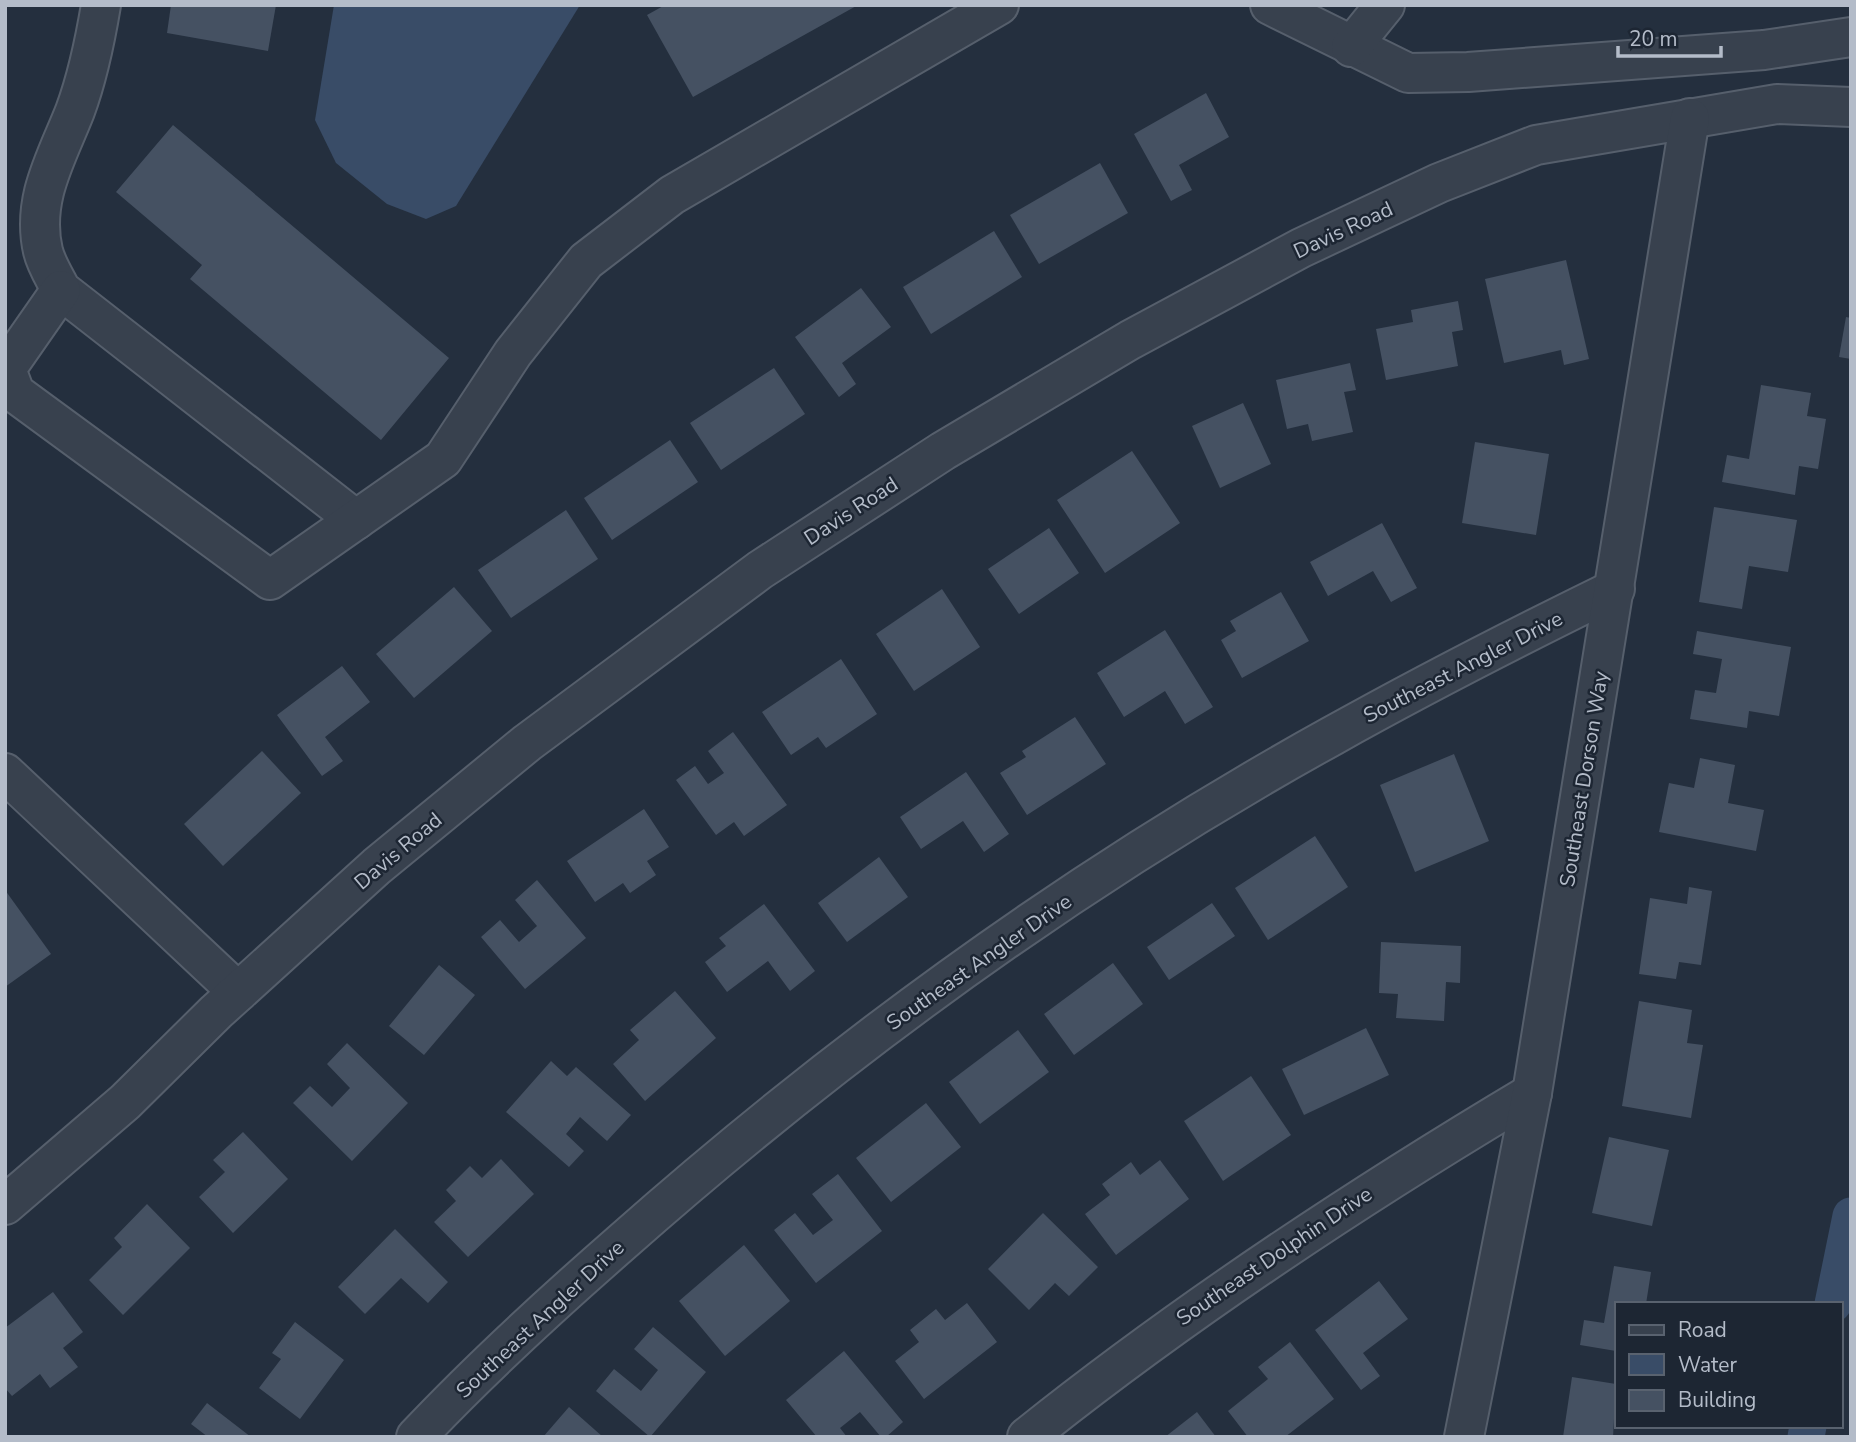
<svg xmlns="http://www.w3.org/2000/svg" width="1856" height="1442" viewBox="0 0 1856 1442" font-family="'Nunito Sans',sans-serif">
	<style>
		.water { fill: #394c67 }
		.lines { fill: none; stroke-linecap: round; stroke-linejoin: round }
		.canal { stroke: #394c67; stroke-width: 37 }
		.building { fill: #455162 }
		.minor-casing { stroke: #565f6c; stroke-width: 42 }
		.minor { stroke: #38414e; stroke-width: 38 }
		.labels { text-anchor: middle; stroke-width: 5; stroke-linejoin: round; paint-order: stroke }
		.street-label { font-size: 21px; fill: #b4bcc9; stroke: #1d2633 }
	</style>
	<rect width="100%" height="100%" fill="#242f3e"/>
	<path class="water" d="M334,5H580L456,206L426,219L387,204L336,163L315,120Z"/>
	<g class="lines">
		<g class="canal">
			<path d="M1833,1304L1851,1216"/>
			<path d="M1806,1437L1808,1426"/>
		</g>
	</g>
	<g class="building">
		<path d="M171,5H276L268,51L167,33Z"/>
		<path d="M665,5H858L693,97L647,15Z"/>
		<path d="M1206,93L1229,137L1179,165L1192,190L1171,201L1134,134Z"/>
		<path d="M173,125L449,358L381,440L190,279L202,265L116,192Z"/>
		<path d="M1100,163L1128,213L1039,264L1010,215Z"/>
		<path d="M994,231L1022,277L931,334L903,287Z"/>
		<path d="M1566,260L1589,359L1564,365L1561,350L1504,363L1485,279Z"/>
		<path d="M861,288L891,327L842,363L856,384L839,397L795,337Z"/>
		<path d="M1458,301L1463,330L1452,332L1458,366L1386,380L1376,329L1413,322L1411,310Z"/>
		<path d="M1846,317L1851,318V359L1839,357Z"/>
		<path d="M1350,363L1356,390L1344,392L1353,432L1312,441L1308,424L1287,429L1276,380Z"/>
		<path d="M774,368L805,414L721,470L690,423Z"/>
		<path d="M1761,385L1811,393L1807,416L1826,419L1818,469L1799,466L1795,495L1722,482L1727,455L1749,459Z"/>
		<path d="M1243,403L1271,464L1220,488L1192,426Z"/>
		<path d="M670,440L698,482L612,540L584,498Z"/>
		<path d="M1475,442L1549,454L1536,535L1462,523Z"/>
		<path d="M1132,451L1180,523L1105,573L1057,500Z"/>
		<path d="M1714,507L1797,520L1788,572L1749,566L1742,609L1699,602Z"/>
		<path d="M566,510L598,559L511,618L478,570Z"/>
		<path d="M1382,523L1417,588L1391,602L1373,571L1328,596L1310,562Z"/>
		<path d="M1049,528L1079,573L1019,614L988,569Z"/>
		<path d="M454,587L492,631L414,698L376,654Z"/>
		<path d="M942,589L980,647L914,691L876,634Z"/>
		<path d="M1281,592L1309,641L1242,678L1221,640L1236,631L1230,621Z"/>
		<path d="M1165,630L1213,707L1185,724L1165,691L1124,717L1097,673Z"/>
		<path d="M1697,631L1791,647L1779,716L1749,711L1747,728L1690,719L1695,690L1716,693L1722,659L1693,654Z"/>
		<path d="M841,659L877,714L826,748L818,737L791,755L762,712Z"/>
		<path d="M342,666L370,702L325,737L343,761L322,776L277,715Z"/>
		<path d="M1075,717L1106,764L1027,815L1000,773L1026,757L1022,751Z"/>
		<path d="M733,732L787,805L744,836L734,822L716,835L676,780L695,766L708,784L724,773L708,751Z"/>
		<path d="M262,751L301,793L223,866L184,824Z"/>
		<path d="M1454,754L1489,841L1415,872L1380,785Z"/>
		<path d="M1700,758L1735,765L1728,803L1764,810L1756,851L1659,832L1669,783L1694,788Z"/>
		<path d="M966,772L1009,834L984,852L963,821L921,849L900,817Z"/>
		<path d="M644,809L669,847L647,861L656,875L630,893L623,883L595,902L567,861Z"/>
		<path d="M1315,836L1348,887L1268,940L1235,888Z"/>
		<path d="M879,857L908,897L847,942L818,903Z"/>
		<path d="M537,880L586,938L525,989L481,937L500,920L519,942L537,926L515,900Z"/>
		<path d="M1689,887L1712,891L1701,965L1679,962L1676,979L1639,974L1650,898L1687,904Z"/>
		<path d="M5,890L51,954L5,987Z"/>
		<path d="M1212,903L1235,936L1169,980L1147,947Z"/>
		<path d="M764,904L815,971L790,991L768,961L727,992L705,962L726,946L719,938Z"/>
		<path d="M1381,942L1461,946L1460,983L1446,982L1444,1021L1396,1018L1398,994L1379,993Z"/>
		<path d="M1113,963L1143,1004L1074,1055L1044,1014Z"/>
		<path d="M439,965L475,995L424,1055L389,1026Z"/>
		<path d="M675,991L716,1038L645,1101L613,1064L639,1040L630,1030Z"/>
		<path d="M1639,1001L1692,1010L1687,1043L1703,1045L1691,1118L1622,1106Z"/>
		<path d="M1366,1028L1389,1075L1304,1115L1282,1069Z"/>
		<path d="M1018,1030L1049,1072L980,1124L949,1082Z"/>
		<path d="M347,1043L408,1103L352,1161L293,1103L310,1086L332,1107L350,1088L327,1064Z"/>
		<path d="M551,1061L567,1076L576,1067L631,1115L607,1141L580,1117L566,1134L584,1151L569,1167L506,1112Z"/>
		<path d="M1251,1076L1291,1135L1223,1181L1184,1121Z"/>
		<path d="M926,1103L961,1147L891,1202L856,1158Z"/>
		<path d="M243,1132L288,1179L233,1233L199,1197L225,1172L213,1160Z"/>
		<path d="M1609,1137L1669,1150L1652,1226L1592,1213Z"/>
		<path d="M501,1159L534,1194L468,1257L434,1222L456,1201L446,1190L470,1166L482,1178Z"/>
		<path d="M1160,1160L1189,1199L1116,1255L1085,1214L1110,1195L1102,1184L1131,1162L1140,1175Z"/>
		<path d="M838,1174L882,1231L816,1283L774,1230L795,1213L813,1235L833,1220L812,1194Z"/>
		<path d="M147,1204L190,1248L123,1315L89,1280L122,1247L114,1238Z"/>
		<path d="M1043,1213L1098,1267L1069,1296L1055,1283L1029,1310L988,1269Z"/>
		<path d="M395,1229L448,1282L428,1303L401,1278L365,1314L338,1287Z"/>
		<path d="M744,1245L790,1301L725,1356L679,1301Z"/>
		<path d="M1614,1266L1651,1272L1646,1304H1616V1351L1580,1345L1584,1320L1604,1323Z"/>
		<path d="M1379,1281L1408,1319L1363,1353L1380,1376L1361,1390L1315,1330Z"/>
		<path d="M53,1292L83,1332L63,1348L78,1367L50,1388L40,1374L12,1396L5,1388V1328Z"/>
		<path d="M967,1303L997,1342L924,1399L895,1361L919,1342L910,1330L936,1309L945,1320Z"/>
		<path d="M295,1322L344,1360L300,1419L259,1388L281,1359L272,1353Z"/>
		<path d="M653,1327L706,1372L650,1437L596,1391L614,1369L641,1391L658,1370L634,1349Z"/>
		<path d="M1290,1342L1334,1399L1285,1437H1248L1228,1411L1268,1379L1258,1367Z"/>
		<path d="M844,1351L903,1422L886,1437H881L860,1412L840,1428L847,1437H817L786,1400Z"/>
		<path d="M1572,1377L1616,1384L1613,1437H1563Z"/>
		<path d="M207,1403L251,1437H208L191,1424Z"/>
		<path d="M569,1407L603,1437H543Z"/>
		<path d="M1197,1412L1216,1437H1165Z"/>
	</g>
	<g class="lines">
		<g class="minor-casing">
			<g id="minor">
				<path d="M101,5C95,41 88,76 75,111C57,157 31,199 43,251C46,264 55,278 61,290L356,520"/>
				<path d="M1270,5L1408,73L1468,72L1764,50L1851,37"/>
				<path d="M1351,47L1385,5"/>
				<path d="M61,290L6,369L15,393L270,580L443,459L513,353L586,261L672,195L999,5"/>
				<path d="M5,773L238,992"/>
				<path d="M5,1205L125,1102L216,1012L377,866L527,743L760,570L943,451L1130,340L1301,248L1439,183L1536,145L1777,104L1851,107"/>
				<path d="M416,1437C480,1369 550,1305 621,1243C838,1051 1077,877 1332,736C1425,684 1519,636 1615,589"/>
				<path d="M1027,1437C1187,1309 1356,1198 1532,1093"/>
				<path d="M1464,1437L1532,1093L1690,118"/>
			</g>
		</g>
		<use href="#minor" class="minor"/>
	</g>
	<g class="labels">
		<g class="street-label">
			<text transform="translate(1343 230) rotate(-25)" y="7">Davis Road</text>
			<text transform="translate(851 511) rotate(-33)" y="7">Davis Road</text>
			<text transform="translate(1463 667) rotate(-27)" y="7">Southeast Angler Drive</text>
			<text transform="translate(1584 779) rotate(-81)" y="7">Southeast Dorson Way</text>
			<text transform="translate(398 851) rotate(-40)" y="7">Davis Road</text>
			<text transform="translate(979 962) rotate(-35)" y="7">Southeast Angler Drive</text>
			<text transform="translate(1274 1256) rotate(-34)" y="7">Southeast Dolphin Drive</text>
			<text transform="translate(540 1319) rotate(-43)" y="7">Southeast Angler Drive</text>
		</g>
	</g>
	<rect width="1856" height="1442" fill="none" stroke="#b4bcc9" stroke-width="14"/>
	<rect x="1615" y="1302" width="228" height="126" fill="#1d2633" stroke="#59626f" stroke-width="2"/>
	<rect x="1629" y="1325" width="35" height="10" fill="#38414e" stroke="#59626f" stroke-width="2"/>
	<text x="1678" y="1337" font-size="21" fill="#b4bcc9">Road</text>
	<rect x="1629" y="1354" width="35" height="21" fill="#394c67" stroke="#59626f" stroke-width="2"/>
	<text x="1678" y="1372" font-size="21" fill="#b4bcc9">Water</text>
	<rect x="1629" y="1390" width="35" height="21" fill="#455162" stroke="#59626f" stroke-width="2"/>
	<text x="1678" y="1407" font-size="21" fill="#b4bcc9">Building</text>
	<path d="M1618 46v10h103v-10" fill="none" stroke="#b4bcc9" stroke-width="3.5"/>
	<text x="1629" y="46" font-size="21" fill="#b4bcc9" stroke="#1d2633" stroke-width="5" paint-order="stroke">20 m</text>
</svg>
